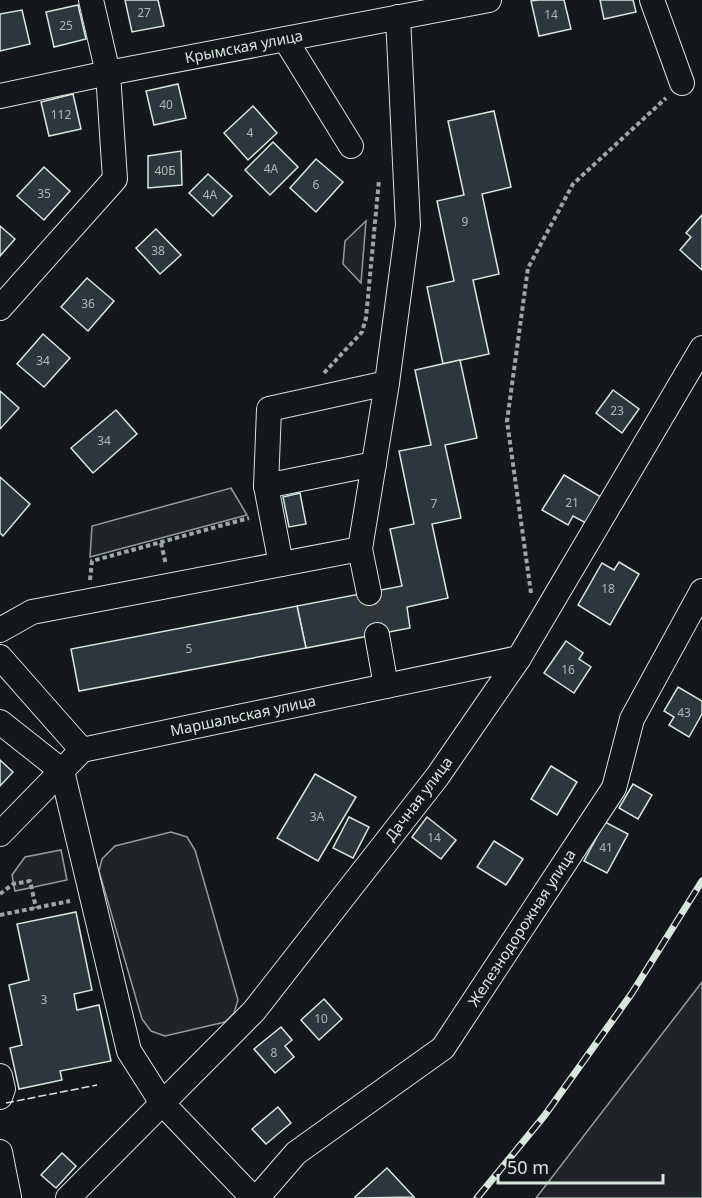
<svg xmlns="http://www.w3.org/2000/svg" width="702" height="1198" viewBox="0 0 702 1198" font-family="'Noto Sans',sans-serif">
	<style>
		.green { fill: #202428; stroke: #939e99; stroke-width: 1.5 }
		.building { fill: #2c363c; stroke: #d8e6dc; stroke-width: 1.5 }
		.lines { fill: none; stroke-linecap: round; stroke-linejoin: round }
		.minor-tunnel { stroke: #313739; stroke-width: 24; stroke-dasharray: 24 12; stroke-linecap: butt }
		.minor-casing { stroke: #d8e6dc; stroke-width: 26 }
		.path { stroke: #9da8a2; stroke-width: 4; stroke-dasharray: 4.5 3; stroke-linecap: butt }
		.minor { stroke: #14181c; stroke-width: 24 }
		.rail-casing { stroke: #d8e6dc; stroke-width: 7 }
		.rail { stroke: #14181c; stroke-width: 4.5; stroke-dasharray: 14; stroke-linecap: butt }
		.fence { stroke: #d8e6dc; stroke-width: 1.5; stroke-dasharray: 8 3; stroke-linecap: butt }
		.labels { text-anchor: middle; stroke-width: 4.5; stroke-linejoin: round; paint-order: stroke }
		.number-label { font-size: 12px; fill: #adbab4 }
		.street-label { font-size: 15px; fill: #d8e6dc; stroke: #14181c }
	</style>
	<rect width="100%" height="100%" fill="#14181c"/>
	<g class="green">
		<path d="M366,221L361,283L343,264L345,241Z"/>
		<path d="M231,488L247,515L90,557L92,526Z"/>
		<path d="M171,832L187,837L195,850L238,1000L234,1013L225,1022L165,1036L151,1031L142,1019L99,871L102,859L115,846Z"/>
		<path d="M61,850L67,880L15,891L12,875L25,857Z"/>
		<path d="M702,982V1198H536Z"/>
	</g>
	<g class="building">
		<path d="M125,0H158L164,26L132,32Z"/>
		<path d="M538,0H564L571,29L539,36L531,1Z"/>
		<path d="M600,0H633L636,12L604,19Z"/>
		<path d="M78,5L86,39L54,47L46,12Z"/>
		<path d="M22,10L30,44L0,51V14Z"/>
		<path d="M178,84L186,118L154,125L146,91Z"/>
		<path d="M73,94L81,129L49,136L41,102Z"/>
		<path d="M253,106L277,133L248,160L224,133Z"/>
		<path d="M494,111L511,187L482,194L499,274L473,280L489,354L443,364L427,287L454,281L437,201L464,195L448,121Z"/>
		<path d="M273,142L298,167L270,195L245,170Z"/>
		<path d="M181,151L182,185L148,188V156Z"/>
		<path d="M316,159L343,182L316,212L290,188Z"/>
		<path d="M44,167L70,191L44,220L17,196Z"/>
		<path d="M208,174L232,196L213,216L189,193Z"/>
		<path d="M702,215V270L680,250L691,237L686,233Z"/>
		<path d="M0,226L15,239L0,256Z"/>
		<path d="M156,229L181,255L160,274L136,248Z"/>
		<path d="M87,278L114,301L88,331L61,307Z"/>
		<path d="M43,334L70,358L44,387L17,364Z"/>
		<path d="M460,360L477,438L445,445L461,518L432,524L448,598L407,607L410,628L306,648L297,606L402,586L390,529L414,524L399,451L431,445L415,370Z"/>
		<path d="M613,390L639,409L622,433L596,413Z"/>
		<path d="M0,391L19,408L0,429Z"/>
		<path d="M116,410L137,434L93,473L71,448Z"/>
		<path d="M564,475L601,497L586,523L573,516L568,525L542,510Z"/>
		<path d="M0,477L30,504L3,536L0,533Z"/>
		<path d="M300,493L306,524L289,527L283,497Z"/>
		<path d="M619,562L639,574L610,625L578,605L602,563L614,570Z"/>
		<path d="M297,606L306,648L79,691L71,649Z"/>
		<path d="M566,641L583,653L579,659L591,667L574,693L544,673Z"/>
		<path d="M678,687L702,701V714L689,737L669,725L674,717L664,711Z"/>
		<path d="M0,760L13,772L0,786Z"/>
		<path d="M551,766L577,782L557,815L531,799Z"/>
		<path d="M315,774L356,797L318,861L277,838Z"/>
		<path d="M633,784L652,795L638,819L619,808Z"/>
		<path d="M349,817L369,827L353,858L333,848Z"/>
		<path d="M427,817L456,840L441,859L412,837Z"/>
		<path d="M605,822L628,834L607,873L584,861Z"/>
		<path d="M494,841L523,859L506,885L477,867Z"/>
		<path d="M76,912L92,990L74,994L77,1010L99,1005L111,1061L60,1071L62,1080L19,1089L10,1048L22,1045L9,985L29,980L17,924Z"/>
		<path d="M324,999L342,1019L319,1040L301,1020Z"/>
		<path d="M281,1027L292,1040L285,1046L294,1057L275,1073L254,1049Z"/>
		<path d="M278,1107L291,1123L266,1144L252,1129Z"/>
		<path d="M62,1153L76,1166L56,1188L41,1175Z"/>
		<path d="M387,1168L414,1197L356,1198L355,1197Z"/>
	</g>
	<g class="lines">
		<path class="minor-tunnel" d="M369,593L377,635"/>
		<g class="minor-casing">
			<g id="minor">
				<path d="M652,0L682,83"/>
				<path d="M285,39L351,146"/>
				<path d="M0,96L108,73L489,0"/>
				<path d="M0,308L115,179L108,73L91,0"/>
				<path d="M266,486L374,464"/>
				<path d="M360,549L369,593"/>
				<path d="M281,564L266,486L269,409L387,383"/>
				<path d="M0,630L32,612L360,549L387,383L408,225L398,17"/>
				<path d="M377,635L386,686"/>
				<path d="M0,657L82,750"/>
				<path d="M0,722L62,771L129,1051L162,1103L253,1198"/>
				<path d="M0,834L82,750L519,658"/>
				<path d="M0,1076L3,1089L0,1097"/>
				<path d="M0,1152L9,1197"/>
				<path d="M68,1198L254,1011L437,777L519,658L702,348"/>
				<path d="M257,1198L296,1153L443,1048L614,788L632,719L702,591"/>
			</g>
		</g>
		<g class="path">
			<path d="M324,373L362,332L366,318L379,180"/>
			<path d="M161,543L166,565"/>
			<path d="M90,580L92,561L249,518"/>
			<path d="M531,593L507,421L528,268L573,184L666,98"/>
			<path d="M0,894L13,884L30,881L36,908"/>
			<path d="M0,915L70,901"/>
		</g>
		<use href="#minor" class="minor"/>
		<g class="rail-casing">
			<path id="rail" d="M477,1198L545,1115L632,993L702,881"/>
		</g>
		<use href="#rail" class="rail"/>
		<path class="fence" d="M6,1103L97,1085"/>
	</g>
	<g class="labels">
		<g class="number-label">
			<text x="144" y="17">27</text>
			<text x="551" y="19">14</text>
			<text x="66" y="30">25</text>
			<text x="166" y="109">40</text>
			<text x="61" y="119">112</text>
			<text x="250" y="137">4</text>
			<text x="271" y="173">4А</text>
			<text x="165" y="175">40Б</text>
			<text x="316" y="189">6</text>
			<text x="44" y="198">35</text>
			<text x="210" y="199">4А</text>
			<text x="465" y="226">9</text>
			<text x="158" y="255">38</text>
			<text x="88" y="308">36</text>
			<text x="43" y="365">34</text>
			<text x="617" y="415">23</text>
			<text x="104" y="445">34</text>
			<text x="572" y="507">21</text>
			<text x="434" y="508">7</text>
			<text x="608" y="593">18</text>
			<text x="189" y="653">5</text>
			<text x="568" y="674">16</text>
			<text x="684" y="717">43</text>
			<text x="317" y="821">3А</text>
			<text x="434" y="842">14</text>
			<text x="606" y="852">41</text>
			<text x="44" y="1004">3</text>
			<text x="321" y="1023">10</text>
			<text x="274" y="1057">8</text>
		</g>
		<g class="street-label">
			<text transform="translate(244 47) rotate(-11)" y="5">Крымская улица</text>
			<text transform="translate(243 716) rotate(-12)" y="5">Маршальская улица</text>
			<text transform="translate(419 799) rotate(-53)" y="5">Дачная улица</text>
			<text transform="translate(522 928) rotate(-57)" y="5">Железнодорожная улица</text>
		</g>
	</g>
	<path d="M498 1174v9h165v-9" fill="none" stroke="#d8e6dc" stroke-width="3"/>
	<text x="507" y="1174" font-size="18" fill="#d8e6dc" stroke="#14181c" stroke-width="4.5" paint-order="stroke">50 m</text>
</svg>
